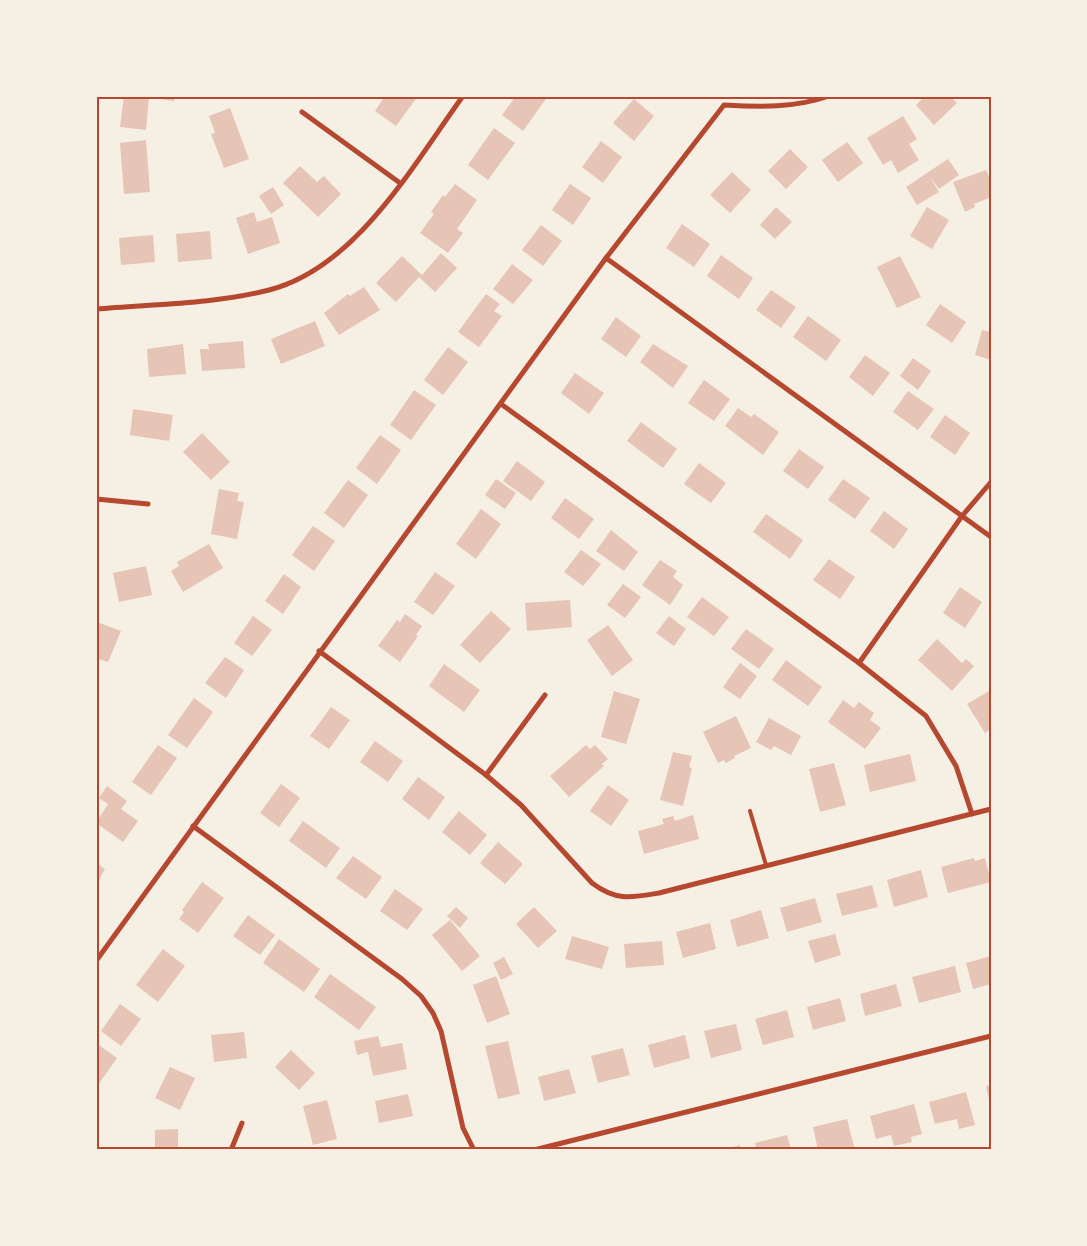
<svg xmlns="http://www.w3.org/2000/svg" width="1087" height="1246" viewBox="0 0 1087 1246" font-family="'IBM Plex Serif',serif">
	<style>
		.building { fill: #e6c5b7 }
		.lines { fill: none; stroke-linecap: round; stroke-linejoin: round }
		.service { stroke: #b5482f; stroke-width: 4 }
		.minor { stroke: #b5482f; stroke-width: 5 }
		.neatline { fill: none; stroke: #b5482f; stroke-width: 2 }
	</style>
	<rect width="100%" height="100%" fill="#f6efe4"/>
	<g class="building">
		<path d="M124,96H149L146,130L120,127Z"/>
		<path d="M155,96H175L174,101L154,98Z"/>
		<path d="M385,96H418L396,126L375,111Z"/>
		<path d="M512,96H548L523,131L502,115L513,100Z"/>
		<path d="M925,96H950L957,103L934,125L916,105Z"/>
		<path d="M634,99L654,116L634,141L613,123Z"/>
		<path d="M230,108L249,159L224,168L211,134L215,133L209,116Z"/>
		<path d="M903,116L917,139L909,144L919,160L898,173L891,160L883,165L867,138Z"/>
		<path d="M494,128L515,143L488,180L468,165Z"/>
		<path d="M146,140L150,192L124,194L120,143Z"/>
		<path d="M601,141L622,157L603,183L582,167Z"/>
		<path d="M847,142L863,163L838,182L822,160Z"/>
		<path d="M790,149L808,167L786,189L768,171Z"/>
		<path d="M948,159L959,175L939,189L930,177L939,192L917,205L906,187Z"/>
		<path d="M300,166L317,182L324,176L341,194L318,217L283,183Z"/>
		<path d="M986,170L991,181V197L974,204L975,207L965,212L953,182Z"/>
		<path d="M732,172L751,190L730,213L710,195Z"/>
		<path d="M455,184L477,200L457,229L463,233L448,253L420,233L434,214L431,212L443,195L445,197Z"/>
		<path d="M570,184L591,198L573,225L552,210Z"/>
		<path d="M273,187L284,205L271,214L259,196Z"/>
		<path d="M776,207L792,222L775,239L760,225Z"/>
		<path d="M927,207L949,220L932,249L910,236Z"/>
		<path d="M254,212L257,222L272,217L280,243L248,254L236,218Z"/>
		<path d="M682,224L710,244L694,267L666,248Z"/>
		<path d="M541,225L562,241L543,266L522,250Z"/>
		<path d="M210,231L212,259L178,262L176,234Z"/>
		<path d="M153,235L155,262L121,265L119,238Z"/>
		<path d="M441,253L457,268L435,292L419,277L396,302L376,283L402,256L422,275Z"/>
		<path d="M721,255L753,278L739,299L707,276Z"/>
		<path d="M900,256L921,297L897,308L877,267Z"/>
		<path d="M512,264L533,280L513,304L493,289Z"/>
		<path d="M364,287L380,310L339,335L324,313L348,294L350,296Z"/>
		<path d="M771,290L796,307L781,328L756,310Z"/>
		<path d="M486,294L500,304L494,311L502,316L479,347L458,332Z"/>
		<path d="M940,304L966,322L952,343L926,325Z"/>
		<path d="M808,316L841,340L826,361L793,337Z"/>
		<path d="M616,317L641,336L626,357L601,339Z"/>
		<path d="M315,321L325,346L281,364L271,339Z"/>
		<path d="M982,330L991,332V360L975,355Z"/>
		<path d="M243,341L245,368L202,371L200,349H209L208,344Z"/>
		<path d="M183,344L186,374L149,377L147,349Z"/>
		<path d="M653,344L688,366L673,388L640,362Z"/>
		<path d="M448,347L468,362L443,395L424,380Z"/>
		<path d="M865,355L890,373L873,396L849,377Z"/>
		<path d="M913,358L931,371L918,390L900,376Z"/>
		<path d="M575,373L604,393L589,414L561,393Z"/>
		<path d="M704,380L730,399L714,421L688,403Z"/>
		<path d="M414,390L436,405L411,440L390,425Z"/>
		<path d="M908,391L934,409L918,430L893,412Z"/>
		<path d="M738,408L751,417L754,414L779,432L763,455L725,426Z"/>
		<path d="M133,409L173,415L169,441L130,435Z"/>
		<path d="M945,415L970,433L955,455L930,437Z"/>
		<path d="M641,422L677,449L663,468L627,441Z"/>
		<path d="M202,433L230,462L211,480L183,452Z"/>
		<path d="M380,435L401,450L377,484L356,468Z"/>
		<path d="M799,449L824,467L808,489L783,471Z"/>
		<path d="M517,461L545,482L531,501L503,481Z"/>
		<path d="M699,463L726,483L711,503L684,484Z"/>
		<path d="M496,479L516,493L505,509L485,495Z"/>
		<path d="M843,479L870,498L855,519L828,500Z"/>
		<path d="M348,480L368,495L344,528L324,513Z"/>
		<path d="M219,489L239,493L237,501L244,502L237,539L211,534Z"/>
		<path d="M565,498L594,519L579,539L551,518Z"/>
		<path d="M481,509L501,524L476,559L456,544Z"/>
		<path d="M884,511L908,529L894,549L870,531Z"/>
		<path d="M766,514L803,540L790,559L753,532Z"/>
		<path d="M313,526L335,541L314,571L292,555Z"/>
		<path d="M611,530L638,552L624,571L596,551Z"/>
		<path d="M209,544L223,568L183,592L171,571L179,566L177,562Z"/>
		<path d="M581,550L601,564L583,586L564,572Z"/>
		<path d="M829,559L855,577L840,599L813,580Z"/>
		<path d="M660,560L677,571L673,577L683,585L670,605L642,585Z"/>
		<path d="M146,566L152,595L119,602L113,573Z"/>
		<path d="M435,572L455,586L433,615L414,602Z"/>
		<path d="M284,574L301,587L283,614L265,601Z"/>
		<path d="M623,584L641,597L625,618L607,605Z"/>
		<path d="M960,587L982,602L965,628L943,613Z"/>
		<path d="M702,597L729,617L714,636L687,617Z"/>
		<path d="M570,600L572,627L527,631L525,603Z"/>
		<path d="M491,611L511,629L480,663L460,645Z"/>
		<path d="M405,614L422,626L416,635L418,636L400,662L378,646L397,620L400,622Z"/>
		<path d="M253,616L272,630L252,656L234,643Z"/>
		<path d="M669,616L686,629L674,646L656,633Z"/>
		<path d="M97,622L121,631L108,662L96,658Z"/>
		<path d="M608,625L633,660L612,676L587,640Z"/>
		<path d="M746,629L774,649L759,669L731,649Z"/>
		<path d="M937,639L962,663L966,659L974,666L952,691L918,660Z"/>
		<path d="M225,657L244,670L226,698L205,683Z"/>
		<path d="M786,660L822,687L808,706L772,680Z"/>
		<path d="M740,663L757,676L740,699L723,687Z"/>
		<path d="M444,664L480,690L464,712L429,686Z"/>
		<path d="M614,691L640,699L626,744L601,737Z"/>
		<path d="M989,691L991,729L985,733L967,704Z"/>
		<path d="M194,698L213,712L187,748L168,735Z"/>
		<path d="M843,700L854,708L859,702L874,713L870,720L881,728L865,749L828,722Z"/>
		<path d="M331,707L350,720L329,749L310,736Z"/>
		<path d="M736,716L751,748L734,756L735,758L726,763L724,760L718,763L703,732Z"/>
		<path d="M769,718L801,736L791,755L774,746L771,750L756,742Z"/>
		<path d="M375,741L403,761L388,782L360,762Z"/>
		<path d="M158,745L177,758L151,795L132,782Z"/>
		<path d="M586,745L590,749L595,745L608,759L602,764L604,766L569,797L550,776Z"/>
		<path d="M673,752L692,756L689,767L692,768L683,806L660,800Z"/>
		<path d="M910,754L916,781L870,792L864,765Z"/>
		<path d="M834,763L846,805L820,812L809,769Z"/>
		<path d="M418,777L445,797L429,820L402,799Z"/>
		<path d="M281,784L300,798L279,827L260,813Z"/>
		<path d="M608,785L629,800L611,826L590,811Z"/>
		<path d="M107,786L127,801L121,809L138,821L123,842L96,823L108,804L99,798Z"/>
		<path d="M459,811L487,835L470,855L442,832Z"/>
		<path d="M693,815L699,839L644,854L638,831L664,824L662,819L673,816L675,821Z"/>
		<path d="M303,821L340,848L326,868L289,841Z"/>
		<path d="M498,842L523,864L505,884L480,863Z"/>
		<path d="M353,856L382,877L366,899L336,878Z"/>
		<path d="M974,858L975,861L985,858L991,882L948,893L941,867Z"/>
		<path d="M96,863L105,869L96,885Z"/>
		<path d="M921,870L928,897L894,907L887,880Z"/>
		<path d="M202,882L224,898L198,933L179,919L184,912L182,910Z"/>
		<path d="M872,885L878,907L842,916L836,894Z"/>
		<path d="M395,889L423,909L407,930L380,911Z"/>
		<path d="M815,898L822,922L787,932L780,908Z"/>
		<path d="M456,907L468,918L460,928L447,916Z"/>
		<path d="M534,907L557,931L538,948L516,924Z"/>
		<path d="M761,910L769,938L737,947L730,920Z"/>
		<path d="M248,915L275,935L260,955L233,936Z"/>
		<path d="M450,920L480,956L462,971L432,935Z"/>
		<path d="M710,923L716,949L683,958L676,932Z"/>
		<path d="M835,934L841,955L815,963L808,941Z"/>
		<path d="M572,936L609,947L602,969L565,959Z"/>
		<path d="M279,939L320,969L304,992L263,963Z"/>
		<path d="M662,941L664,965L626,968L624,944Z"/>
		<path d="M163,949L185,966L158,1002L136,985Z"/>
		<path d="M991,956V984L973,989L966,963Z"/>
		<path d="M504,957L513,974L501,980L493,963Z"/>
		<path d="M955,966L961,992L919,1003L912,977Z"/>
		<path d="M330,974L376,1007L359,1030L314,997Z"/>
		<path d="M496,976L510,1014L487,1023L473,985Z"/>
		<path d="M896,984L902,1006L865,1016L860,994Z"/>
		<path d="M840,998L846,1021L813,1030L807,1007Z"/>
		<path d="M120,1004L141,1019L121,1046L101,1031Z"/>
		<path d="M787,1010L794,1037L763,1045L755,1019Z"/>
		<path d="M736,1024L742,1050L711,1058L704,1031Z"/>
		<path d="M244,1032L247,1058L214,1062L211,1035Z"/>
		<path d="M685,1035L690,1058L654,1068L648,1045Z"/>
		<path d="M378,1036L381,1047L402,1043L407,1069L373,1076L368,1052L357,1055L354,1041Z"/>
		<path d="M508,1041L520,1094L498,1099L485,1046Z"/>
		<path d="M96,1043L117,1058L96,1088Z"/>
		<path d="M623,1048L630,1075L598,1083L591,1056Z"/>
		<path d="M291,1050L315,1073L299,1090L275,1067Z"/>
		<path d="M170,1067L195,1078L180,1110L155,1098Z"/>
		<path d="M569,1069L576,1093L544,1101L538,1077Z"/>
		<path d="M991,1085V1104H990L986,1086Z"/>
		<path d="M966,1092L975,1125L959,1129L957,1119L935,1124L929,1102Z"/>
		<path d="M408,1094L413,1116L379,1123L375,1101Z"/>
		<path d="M327,1100L337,1139L313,1145L303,1106Z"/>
		<path d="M914,1104L922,1134L911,1137L912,1142L894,1146L891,1135L876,1139L870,1116Z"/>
		<path d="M847,1119L855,1150H818L813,1127Z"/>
		<path d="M178,1129V1150H155V1130Z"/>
		<path d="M787,1135L791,1150H757L755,1143Z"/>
		<path d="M740,1145L741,1150H726V1149Z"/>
	</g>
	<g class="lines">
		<path class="service" d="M750,811L766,865"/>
		<g class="minor">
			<path d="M302,112L400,183"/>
			<path d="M606,258L991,537"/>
			<path d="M96,309C152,304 215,304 269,290C356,268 413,165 463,96"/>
			<path d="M501,404L859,663L926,716L956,766L972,814"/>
			<path d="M96,499L148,504"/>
			<path d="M319,651L486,775L521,805L592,883C616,901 630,898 659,893L991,809"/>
			<path d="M859,663L962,516L991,482"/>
			<path d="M486,775L545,695"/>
			<path d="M193,826L402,979L421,996L433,1013L441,1031L463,1128L474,1150"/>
			<path d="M96,961L606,258L724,105C760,107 795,108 829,96"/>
			<path d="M231,1150L242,1123"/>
			<path d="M534,1150L991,1036"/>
		</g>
	</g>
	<rect width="1087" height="1246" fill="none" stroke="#f6efe4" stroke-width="195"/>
	<rect x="98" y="98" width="892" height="1050" class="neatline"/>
</svg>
